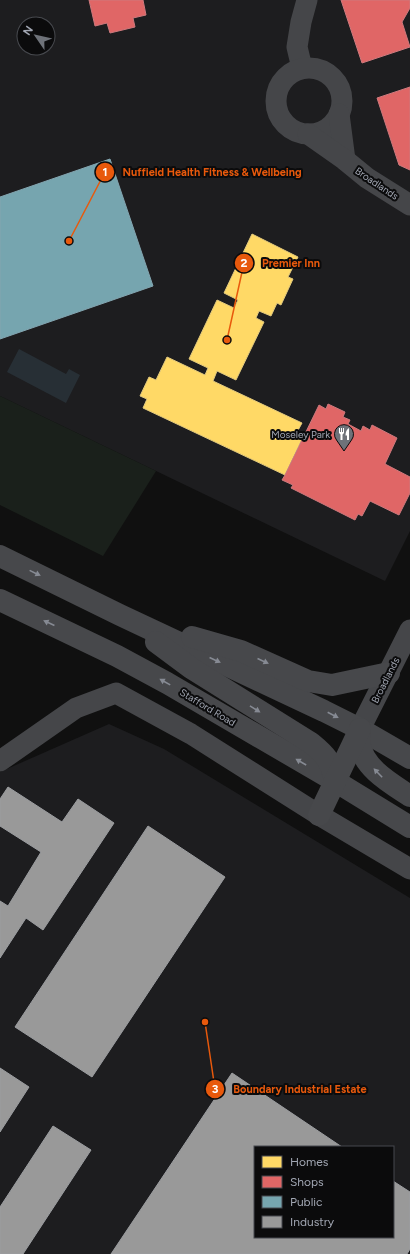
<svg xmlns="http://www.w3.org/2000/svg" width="410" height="1254" viewBox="0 0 410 1254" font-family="Figtree,sans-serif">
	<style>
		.built { fill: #1d1d1f; fill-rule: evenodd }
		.green { fill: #1a201b }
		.water { fill: #272f35 }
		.homes { fill: #ffd966; stroke: #e3ca7d }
		.shops { fill: #e06666; stroke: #cd797d }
		.public { fill: #76a5af; stroke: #83a5b0 }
		.industry { fill: #999; stroke: #9b9da0 }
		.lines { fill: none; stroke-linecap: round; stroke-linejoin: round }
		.street { stroke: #454649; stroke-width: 21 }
		.highway { stroke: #47484b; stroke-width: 22 }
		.oneway { fill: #868a93 }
		.labels { text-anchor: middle; stroke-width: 4; stroke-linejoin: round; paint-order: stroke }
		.street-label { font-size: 10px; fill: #a1a6b2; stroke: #0b0b0c }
		.poi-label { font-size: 10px; fill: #a1a6b2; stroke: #0b0b0c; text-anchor: end }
		.leader { fill: none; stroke: #e8590c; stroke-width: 1.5 }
		.callout-dot { fill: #e8590c; stroke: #0b0b0c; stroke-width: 1.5 }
		.mark-label { font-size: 12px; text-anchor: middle; font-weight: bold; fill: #fff }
		.callout-label { font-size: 11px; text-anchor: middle; font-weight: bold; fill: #e8590c; stroke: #0b0b0c; stroke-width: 4; stroke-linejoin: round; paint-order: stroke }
	</style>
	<rect width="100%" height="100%" fill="#101010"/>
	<g class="built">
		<path d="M0,0H410V531L385,581L0,396ZM24,24H48V48H24Z"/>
		<path d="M109,724L164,749L410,898V1254H0V772ZM255,1147H393V1237H255Z"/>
	</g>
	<path class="green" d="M0,396L156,471L103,556L0,505Z"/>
	<path class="water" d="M19,349L66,374L69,369L80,375L66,403L7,372Z"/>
	<path class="homes" d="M252,234L298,257L288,277L293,279L281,305L277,303L271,316L259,311L256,318L264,322L236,380L217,371L213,381L302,423L296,434L303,437L285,475L143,408L147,399L140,396L149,377L156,380L167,357L205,375L208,368L189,359L217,300L234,308L238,300L224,293Z"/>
	<g class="shops">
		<path d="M89,0H143L146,15L133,18L135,27L110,33L107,23L95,26Z"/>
		<path d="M341,0H410V8L402,22L410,47L362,63Z"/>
		<path d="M410,87V170L399,165L377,98Z"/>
		<path d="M328,404L345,412L343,417L350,420L348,424L361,431L363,426L370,430L372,425L397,438L385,464L410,477V493L399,515L370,501L362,516L358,514L355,520L291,488L293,485L282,480L285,475L319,405L326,409Z"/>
	</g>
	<path class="public" d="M110,159L153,286L0,339V197Z"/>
	<g class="industry">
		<path d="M8,787L62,822L78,799L114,823L43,930L26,918L0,958V901L8,906L41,852L0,826V799Z"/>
		<path d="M148,826L225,877L92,1077L15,1027Z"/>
		<path d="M0,1068L29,1087L0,1132Z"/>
		<path d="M232,1073L342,1147H255V1237H393V1181L410,1192V1249L407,1254H111Z"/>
		<path d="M53,1126L91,1150L23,1254H0V1207Z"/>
	</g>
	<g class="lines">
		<g class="street">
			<path d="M302,68L297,47L301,22L307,0"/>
			<circle cx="309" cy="101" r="33"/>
			<path d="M339,114L345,160"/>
			<path d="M308,134L345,160L367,178L410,205"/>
			<path d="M360,729L410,630"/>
			<path d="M0,761L76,708L116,693L191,734L319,815L410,869"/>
		</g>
		<g class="highway">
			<path d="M0,556L120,615L324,711L360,729L410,758"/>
			<path d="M0,600L117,656L167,683L335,781L410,827"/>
			<path d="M192,637L241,651L308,681L332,685L389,673"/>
			<path d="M156,642L191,668L311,743C327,756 331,761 335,781"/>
			<path d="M360,729C360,733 359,738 359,742C363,768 390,783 410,796"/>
			<path d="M319,815L360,729"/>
		</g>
	</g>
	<defs><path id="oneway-solid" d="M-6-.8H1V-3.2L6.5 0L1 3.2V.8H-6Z"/></defs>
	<g class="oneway">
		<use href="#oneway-solid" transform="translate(35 573) rotate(26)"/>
		<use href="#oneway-solid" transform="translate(49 623) rotate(-155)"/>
		<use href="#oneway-solid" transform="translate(215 660) rotate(25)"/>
		<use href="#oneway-solid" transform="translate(263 661) rotate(24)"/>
		<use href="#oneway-solid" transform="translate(165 682) rotate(-151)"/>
		<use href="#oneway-solid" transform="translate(255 709) rotate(32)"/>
		<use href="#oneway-solid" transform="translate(333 715) rotate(27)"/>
		<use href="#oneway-solid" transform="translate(301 762) rotate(-150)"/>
		<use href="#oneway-solid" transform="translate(378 773) rotate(-134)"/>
	</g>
	<defs>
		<g id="restaurant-pin" transform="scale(1)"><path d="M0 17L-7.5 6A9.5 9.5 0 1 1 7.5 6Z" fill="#6e7279" stroke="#0b0b0c"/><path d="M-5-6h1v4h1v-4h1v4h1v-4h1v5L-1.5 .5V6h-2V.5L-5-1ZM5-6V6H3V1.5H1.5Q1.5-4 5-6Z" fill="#fff"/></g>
	</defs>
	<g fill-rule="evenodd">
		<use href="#restaurant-pin" x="344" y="434"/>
	</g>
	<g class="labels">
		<g class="street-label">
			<text transform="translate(377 183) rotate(34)" y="4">Broadlands</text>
			<text transform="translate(385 680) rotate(-63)" y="4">Broadlands</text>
			<text transform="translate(208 707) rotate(31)" y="4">Stafford Road</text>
		</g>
		<g class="poi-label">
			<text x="330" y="438">Moseley Park</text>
		</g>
	</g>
	<path class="leader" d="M69 241L105 172M227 340L244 263M205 1022L215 1089"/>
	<g class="callout-dot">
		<circle cx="69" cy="241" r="4"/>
		<circle cx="227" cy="340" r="4"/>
		<circle cx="205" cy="1022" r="4"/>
		<circle cx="105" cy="172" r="10"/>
		<circle cx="244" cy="263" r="10"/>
		<circle cx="215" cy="1089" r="10"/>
	</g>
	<g class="mark-label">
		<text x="105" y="176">1</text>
		<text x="244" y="267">2</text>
		<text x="215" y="1093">3</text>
	</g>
	<g class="callout-label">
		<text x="212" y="176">Nuffield Health Fitness &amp; Wellbeing</text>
		<text x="291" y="267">Premier Inn</text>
		<text x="300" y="1093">Boundary Industrial Estate</text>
	</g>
	<rect x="254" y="1146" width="140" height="92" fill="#0b0b0c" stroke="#47494e"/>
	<rect x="262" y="1156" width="20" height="12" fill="#ffd966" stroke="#47494e"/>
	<text x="290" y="1166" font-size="12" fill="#a1a6b2">Homes</text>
	<rect x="262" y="1176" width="20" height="12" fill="#e06666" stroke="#47494e"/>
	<text x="290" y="1186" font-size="12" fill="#a1a6b2">Shops</text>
	<rect x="262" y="1196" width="20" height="12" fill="#76a5af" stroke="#47494e"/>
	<text x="290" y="1206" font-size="12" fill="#a1a6b2">Public</text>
	<rect x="262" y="1216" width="20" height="12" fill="#999999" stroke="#47494e"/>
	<text x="290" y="1226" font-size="12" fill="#a1a6b2">Industry</text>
	<g transform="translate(36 36) rotate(304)"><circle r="19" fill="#0b0b0c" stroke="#47494e"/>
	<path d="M0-3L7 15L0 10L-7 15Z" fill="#6e7279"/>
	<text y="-6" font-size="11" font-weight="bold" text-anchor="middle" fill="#a1a6b2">N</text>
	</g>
</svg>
